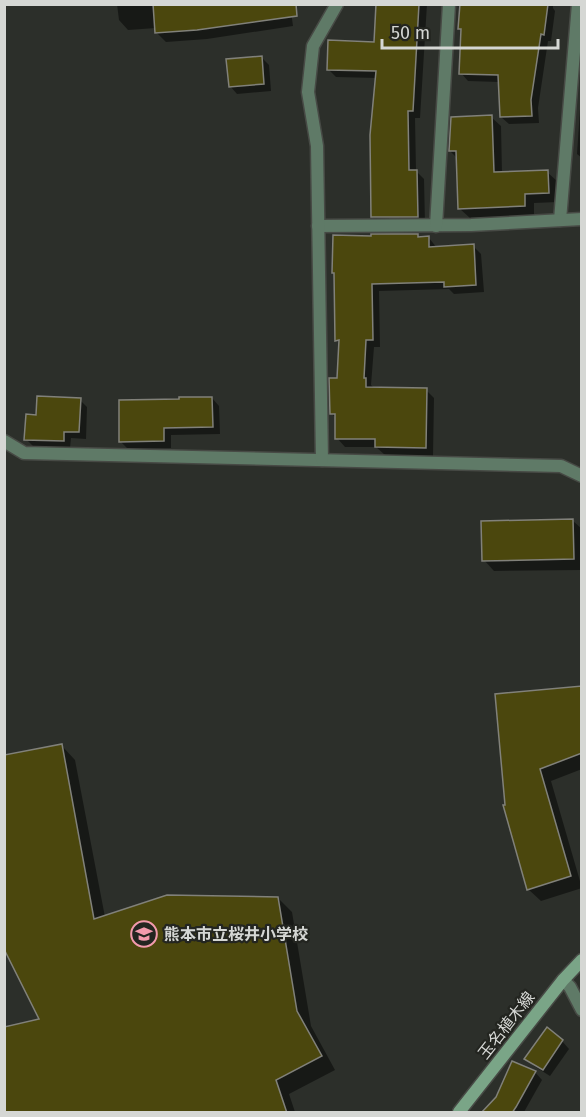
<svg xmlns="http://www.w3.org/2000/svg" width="586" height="1117" viewBox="0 0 586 1117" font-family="'Fira Sans','Noto Sans JP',sans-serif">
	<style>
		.shadow { fill: #0007 }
		.building { fill: #4b470d; stroke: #81817a; stroke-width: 1.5 }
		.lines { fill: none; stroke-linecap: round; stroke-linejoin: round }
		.street-casing { stroke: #474a45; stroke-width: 15 }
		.secondary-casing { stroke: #474a45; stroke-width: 15 }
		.street { stroke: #5f7a67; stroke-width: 12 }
		.secondary { stroke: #7aa587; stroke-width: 12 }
		.labels { text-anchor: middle; stroke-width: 4.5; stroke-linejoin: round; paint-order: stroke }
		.poi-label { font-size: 16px; font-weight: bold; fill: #d5d7d4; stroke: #232520; text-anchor: start }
		.street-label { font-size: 16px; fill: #d5d7d4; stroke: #232520 }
	</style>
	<rect width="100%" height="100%" fill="#2c2f2a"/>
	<g class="shadow">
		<path d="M117,4H290L293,26L207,39L166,42L156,32V28L128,30L119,20Z"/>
		<path d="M378,4H427L420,118H415L416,171L424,179L425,224H380L372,217L377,78L336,77L328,69L376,43Z"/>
		<path d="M461,4H553V8L555,11L551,41H548L538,108L539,123L509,124L501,117L499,82L468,81L461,73L463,31L460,28Z"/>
		<path d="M262,58L269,65L271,91L237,94L230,86Z"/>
		<path d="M582,79V158L577,154Z"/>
		<path d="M491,117L501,126L502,173L547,172L557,181L558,202L534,203V216L470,218L460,209L458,159L450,151Z"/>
		<path d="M417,235L421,238H429L437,248L473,246L481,254L484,292L454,294L449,289L379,291L380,347H374L371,385L374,388L426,390L434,398L433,456L385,455L376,447H345L337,438V419L331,413L338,379L340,343L337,340L373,238Z"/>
		<path d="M212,398L219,406L220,434L171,435V448L128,449L121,442Z"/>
		<path d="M80,400L87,407L86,439L71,438L70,448L33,446L26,439L38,416Z"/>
		<path d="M573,521L582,529V570L494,571L484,560Z"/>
		<path d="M582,687V769L551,781L582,888L541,901L528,889L506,806Z"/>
		<path d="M62,746L75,760L105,917L278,898L292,912L311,1026L335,1070L289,1094L295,1112H4L41,1020Z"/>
		<path d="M562,1041L569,1049L550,1076L534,1066L526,1059Z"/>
		<path d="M535,1072L542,1080L524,1112H483Z"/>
	</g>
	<g class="building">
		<path d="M153,4H296L297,16L197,30L155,33Z"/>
		<path d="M376,4H419L413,111H408L409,170H417L418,217H371L370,135L376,71L327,70L328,40L374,42Z"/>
		<path d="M460,4H548L544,35L541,34L531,100L532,116L500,117L498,75L459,74L461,29H458Z"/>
		<path d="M262,56L264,84L229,87L226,59Z"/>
		<path d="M492,115L494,172L548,170L549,193L525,194V206L458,209L456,151H449L451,117Z"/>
		<path d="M371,234H418V237L429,236V247L474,244L476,285L444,287V282L372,284L373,340H366L364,378H366V387L427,388L426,448L375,447V439H335V414H330L329,378H337L339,340L335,341L334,273H332L333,235L371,236Z"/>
		<path d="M37,396L81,398L79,432H64V441L24,440L26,414L36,415Z"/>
		<path d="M179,397H212L213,427L164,428V441L119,442V400L179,399Z"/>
		<path d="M573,519L574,559L482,561L481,521Z"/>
		<path d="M582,686V753L540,769L571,876L527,890L503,805H505L495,694Z"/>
		<path d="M62,744L94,919L167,895L278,897L297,1011L322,1056L276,1080L287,1113H4V1027L39,1019L4,949V755Z"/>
		<path d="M547,1027L563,1040L543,1070L524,1059Z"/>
		<path d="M512,1061L536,1071L516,1107L512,1113H481L496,1097Z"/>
	</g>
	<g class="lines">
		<g class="street-casing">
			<g id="street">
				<path d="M560,220L578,4"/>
				<path d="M318,226L471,225L582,219"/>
				<path d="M436,226L449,4"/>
				<path d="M4,441L24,453L561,466L582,476"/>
				<path d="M322,460L317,146L308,92L313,46L337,4"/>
				<path d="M563,980L570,987L582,1010"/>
			</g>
		</g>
		<g class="secondary-casing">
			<path id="secondary" d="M459,1112L563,980L582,960"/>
		</g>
		<use href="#street" class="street"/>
		<use href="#secondary" class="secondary"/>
	</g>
	<defs>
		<g id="school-ring" transform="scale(1.35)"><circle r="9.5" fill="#232520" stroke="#f29aac" stroke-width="1.5"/><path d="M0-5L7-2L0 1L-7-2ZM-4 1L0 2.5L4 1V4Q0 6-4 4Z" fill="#f29aac"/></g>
	</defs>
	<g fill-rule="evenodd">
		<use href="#school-ring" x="144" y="934"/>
	</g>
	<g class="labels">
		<g class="poi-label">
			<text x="164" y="940">熊本市立桜井小学校</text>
		</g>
		<g class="street-label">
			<text transform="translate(506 1025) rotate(-52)" y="6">玉名植木線</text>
		</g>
	</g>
	<rect width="586" height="1117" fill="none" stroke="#d5d7d4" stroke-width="12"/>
	<path d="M382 39v9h176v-9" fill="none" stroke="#d5d7d4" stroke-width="3"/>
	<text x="391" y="39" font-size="18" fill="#d5d7d4" stroke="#232520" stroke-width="4.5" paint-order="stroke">50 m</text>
</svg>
